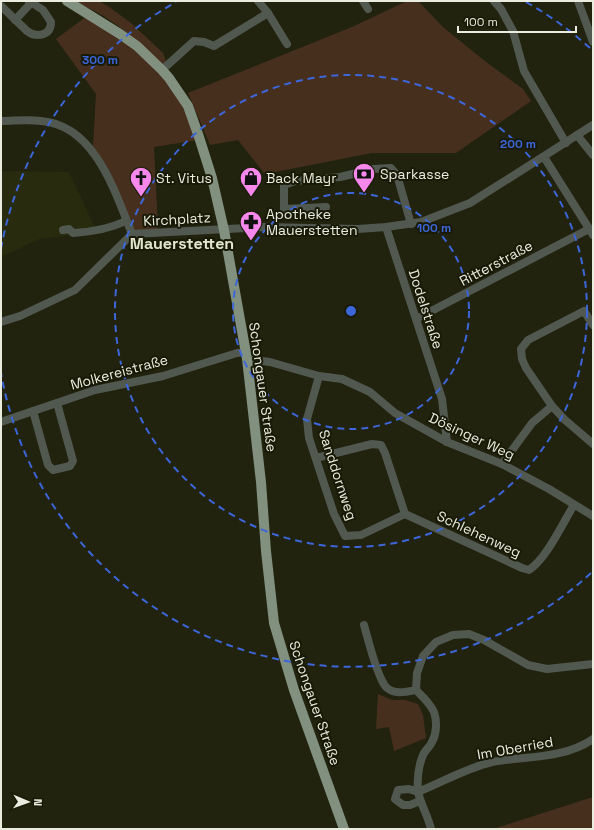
<svg xmlns="http://www.w3.org/2000/svg" width="594" height="830" viewBox="0 0 594 830" font-family="'Space Grotesk',sans-serif">
	<style>
		.built { fill: #282b0e }
		.green { fill: #472f1e }
		.lines { fill: none; stroke-linecap: round; stroke-linejoin: round }
		.minor { stroke: #515850; stroke-width: 8 }
		.major { stroke: #81907f; stroke-width: 10 }
		.ring { fill: none; stroke: #3c66d9; stroke-width: 2; stroke-dasharray: 7 5 }
		.labels { text-anchor: middle; stroke-width: 4; stroke-linejoin: round; paint-order: stroke }
		.poi-label { font-size: 14px; fill: #eaecdf; stroke: #181a06; text-anchor: start }
		.street-label { font-size: 14px; fill: #eaecdf; stroke: #181a06 }
		.quarter-label { font-size: 16px; font-weight: bold; fill: #e2e6cc; stroke: #181a06 }
		.centre { fill: #3c66d9; stroke: #181a06; stroke-width: 2 }
		.ring-label { font-size: 12px; text-anchor: middle; font-weight: bold; fill: #3c66d9; stroke: #181a06; stroke-width: 4; stroke-linejoin: round; paint-order: stroke }
	</style>
	<rect width="100%" height="100%" fill="#21230e"/>
	<path class="built" d="M1,171L69,172L97,232L40,239L1,257Z"/>
	<g class="green">
		<path d="M74,1H99L109,7L131,23L163,53L167,63L162,66C144,48 125,29 102,15C93,10 83,6 74,1Z"/>
		<path d="M407,1H418L443,27L486,62L523,89L531,101L456,153H372L265,174L238,140L210,145L188,93L352,27Z"/>
		<path d="M87,16L135,49L167,81L184,108L198,140L154,147L158,229L132,231L93,147L96,94L56,39Z"/>
		<path d="M378,694L392,700H405L418,704L423,715L426,738L394,751L389,727L376,729Z"/>
		<path d="M593,797V829H493Z"/>
	</g>
	<g class="lines">
		<g class="minor">
			<path d="M258,1L268,13L287,44"/>
			<path d="M363,1L368,9"/>
			<path d="M494,1L501,9L513,31L524,71L566,143"/>
			<path d="M578,1L593,42"/>
			<path d="M1,6L27,31C36,38 51,36 51,22L43,10L29,1"/>
			<path d="M15,20L31,3"/>
			<path d="M162,70L194,41L204,42L214,46L268,13"/>
			<path d="M1,121C14,121 28,119 41,121C95,125 115,192 132,234"/>
			<path d="M577,135L593,155"/>
			<path d="M544,157L593,235"/>
			<path d="M326,207L284,209V185L295,181L340,177L374,169L391,168L397,175L411,224"/>
			<path d="M386,227L442,399L447,442"/>
			<path d="M63,230L69,229L73,233C92,232 109,229 126,221"/>
			<path d="M132,234L264,227L358,229L386,227L421,222L470,203L593,125"/>
			<path d="M416,319L589,229"/>
			<path d="M1,322L20,316L75,290L132,234"/>
			<path d="M593,325L584,311L528,340L521,349L522,359L526,368L552,406L565,420L593,444"/>
			<path d="M247,359L270,362L319,376L342,379L370,392L395,413L447,442L502,464L549,489L593,516"/>
			<path d="M319,376L307,419L309,438L334,514L345,536L361,535L405,514L522,568L529,570C547,558 562,524 574,505"/>
			<path d="M33,411L48,465L53,470L70,466L73,461L57,403"/>
			<path d="M1,422L95,390L163,376L237,353L245,352"/>
			<path d="M316,458L372,444L381,445L385,453L405,514"/>
			<path d="M502,464L532,423L552,406"/>
			<path d="M364,625C368,639 377,677 386,687C394,695 406,692 416,690C422,696 430,703 434,712C437,721 437,733 432,742C430,747 425,750 423,755C418,767 417,780 418,792L409,789L398,790L395,799L403,805H410L420,801"/>
			<path d="M416,690L417,673L423,656L436,642L453,635L469,634L484,640L528,665L547,669L593,664"/>
			<path d="M431,829C428,816 421,805 418,792C443,782 466,768 492,762C526,756 564,759 593,739"/>
		</g>
		<path class="major" d="M67,1L120,34L137,46L162,70L169,78L188,106L199,137L212,178L224,230L247,359L261,482L266,551L274,623L294,690L344,829"/>
	</g>
	<g class="ring">
		<circle cx="351" cy="311" r="118"/>
		<circle cx="351" cy="311" r="236"/>
		<path d="M591 573A355 355 0 0 1 1 373M1 249A355 355 0 0 1 176 2M526 2A355 355 0 0 1 591 49"/>
	</g>
	<defs>
		<g id="bank-pin" transform="scale(1.15)"><path d="M0 17L-7.5 6A9.5 9.5 0 1 1 7.5 6Z" fill="#f788eb" stroke="#181a06"/><path d="M-6-4H6V4H-6ZM0-2.3a2.3 2.3 0 1 0 0 4.6a2.3 2.3 0 1 0 0-4.6Z" fill="#111"/></g>
		<g id="church-pin" transform="scale(1.15)"><path d="M0 17L-7.5 6A9.5 9.5 0 1 1 7.5 6Z" fill="#f788eb" stroke="#181a06"/><path d="M-1.2-6h2.4v3.5h3.3v2.4h-3.3V6h-2.4V-.1h-3.3v-2.4h3.3Z" fill="#111"/></g>
		<g id="shop-pin" transform="scale(1.15)"><path d="M0 17L-7.5 6A9.5 9.5 0 1 1 7.5 6Z" fill="#f788eb" stroke="#181a06"/><path d="M-5-2.5h2.3a2.7 3.5 0 0 1 5.4 0H5L5.5 6h-11ZM-1.5-2.5h3a1.5 2.3 0 0 0-3 0Z" fill="#111"/></g>
		<g id="pharmacy-pin" transform="scale(1.15)"><path d="M0 17L-7.5 6A9.5 9.5 0 1 1 7.5 6Z" fill="#f788eb" stroke="#181a06"/><path d="M-2-6h4v4h4v4h-4v4h-4v-4h-4v-4h4Z" fill="#111"/></g>
	</defs>
	<g fill-rule="evenodd">
		<use href="#bank-pin" x="364" y="174"/>
		<use href="#church-pin" x="141" y="178"/>
		<use href="#shop-pin" x="251" y="178"/>
		<use href="#pharmacy-pin" x="251" y="222"/>
	</g>
	<g class="labels">
		<g class="poi-label">
			<text x="380" y="179">Sparkasse</text>
			<text x="156" y="183">St. Vitus</text>
			<text x="266" y="183">Back Mayr</text>
			<text x="266" y="219">Apotheke<tspan x="266" dy="16">Mauerstetten</tspan></text>
		</g>
		<g class="street-label">
			<text transform="translate(177 219) rotate(-3)" y="5">Kirchplatz</text>
			<text transform="translate(496 263) rotate(-28)" y="5">Ritterstraße</text>
			<text transform="translate(426 309) rotate(72)" y="5">Dodelstraße</text>
			<text transform="translate(119 372) rotate(-15)" y="5">Molkereistraße</text>
			<text transform="translate(263 387) rotate(82)" y="5">Schongauer Straße</text>
			<text transform="translate(472 436) rotate(25)" y="5">Dösinger Weg</text>
			<text transform="translate(338 475) rotate(72)" y="5">Sanddornweg</text>
			<text transform="translate(479 534) rotate(25)" y="5">Schlehenweg</text>
			<text transform="translate(315 703) rotate(71)" y="5">Schongauer Straße</text>
			<text transform="translate(515 748) rotate(-10)" y="5">Im Oberried</text>
		</g>
		<g class="quarter-label">
			<text x="182" y="249">Mauerstetten</text>
		</g>
	</g>
	<circle cx="351" cy="311" r="6" class="centre"/>
	<g class="ring-label">
		<text x="100" y="64">300 m</text>
		<text x="518" y="148">200 m</text>
		<text x="434" y="232">100 m</text>
	</g>
	<rect width="594" height="830" fill="none" stroke="#eaecdf" stroke-width="4"/>
	<g transform="translate(28 802) rotate(92)" stroke="#181a06" stroke-width="3" paint-order="stroke">
	<path d="M0-3L7 15L0 10L-7 15Z" fill="#eaecdf"/>
	<text y="-6" font-size="11" font-weight="bold" text-anchor="middle" fill="#eaecdf">N</text>
	</g>
	<path d="M458 26v6h118v-6" fill="none" stroke="#eaecdf" stroke-width="2"/>
	<text x="464" y="26" font-size="12" fill="#eaecdf" stroke="#181a06" stroke-width="3" paint-order="stroke">100 m</text>
</svg>
